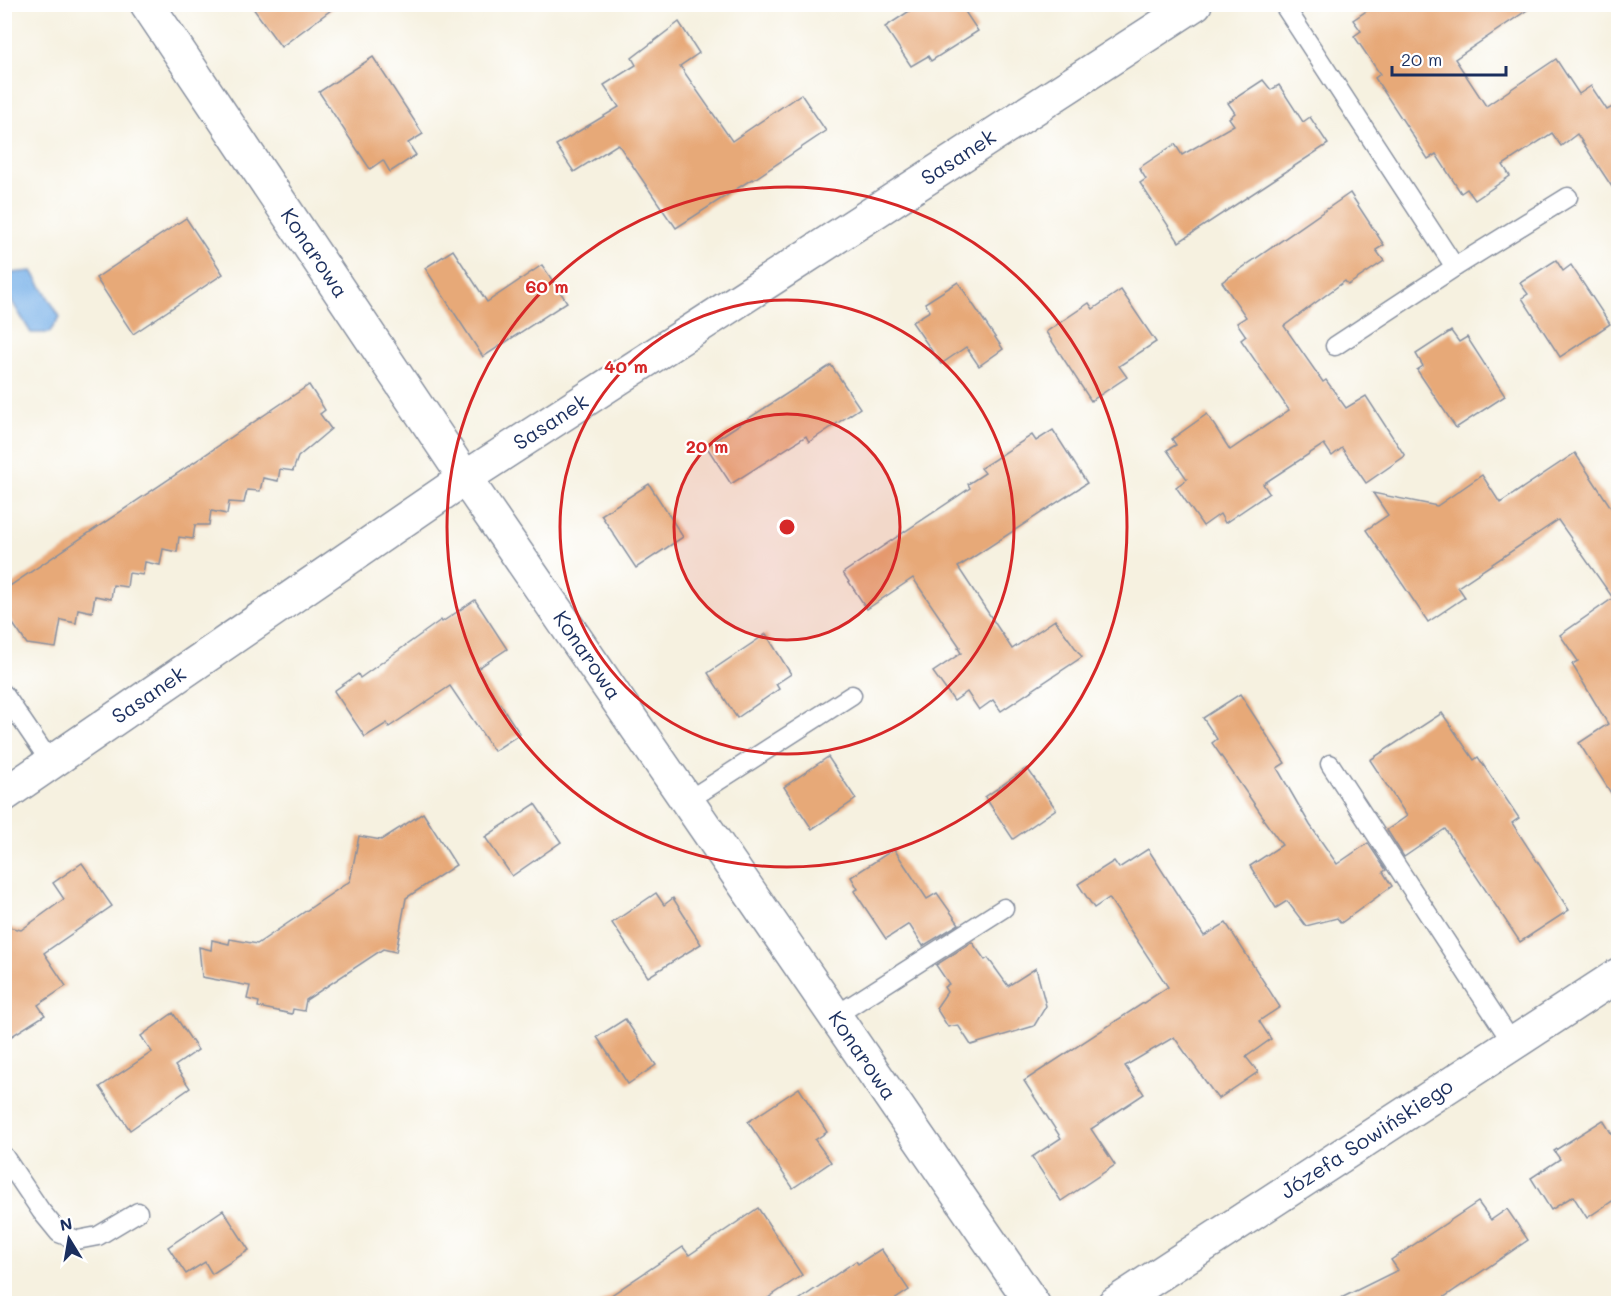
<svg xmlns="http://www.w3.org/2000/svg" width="1623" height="1308" viewBox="0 0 1623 1308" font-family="Mali,sans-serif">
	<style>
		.water { fill: #78b1e8; stroke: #4a70a3; stroke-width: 1.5 }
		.building { fill: #e7a978 }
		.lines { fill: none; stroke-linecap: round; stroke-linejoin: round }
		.lane-casing { stroke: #88909f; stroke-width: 21 }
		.street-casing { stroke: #88909f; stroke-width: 36 }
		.lane { stroke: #fff; stroke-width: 18 }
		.street { stroke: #fff; stroke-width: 33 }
		.ring { fill: none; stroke: #d62828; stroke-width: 3 }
		.labels { text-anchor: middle; stroke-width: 4.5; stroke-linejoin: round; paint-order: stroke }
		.street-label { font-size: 21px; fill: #1b2f5e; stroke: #fff }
		.centre { fill: #d62828; stroke: #fff; stroke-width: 3 }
		.ring-label { font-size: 18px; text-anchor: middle; font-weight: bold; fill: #d62828; stroke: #fff; stroke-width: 4.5; stroke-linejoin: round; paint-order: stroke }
	</style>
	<rect width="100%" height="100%" fill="#fff"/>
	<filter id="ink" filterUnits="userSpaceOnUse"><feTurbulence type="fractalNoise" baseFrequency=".0167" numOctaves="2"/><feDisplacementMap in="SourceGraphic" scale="12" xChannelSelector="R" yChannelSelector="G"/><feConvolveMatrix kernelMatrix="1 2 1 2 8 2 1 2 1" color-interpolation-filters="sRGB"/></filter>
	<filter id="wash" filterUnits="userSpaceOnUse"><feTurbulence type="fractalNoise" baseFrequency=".008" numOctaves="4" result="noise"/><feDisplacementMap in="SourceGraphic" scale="24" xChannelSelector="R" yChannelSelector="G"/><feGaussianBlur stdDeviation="1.35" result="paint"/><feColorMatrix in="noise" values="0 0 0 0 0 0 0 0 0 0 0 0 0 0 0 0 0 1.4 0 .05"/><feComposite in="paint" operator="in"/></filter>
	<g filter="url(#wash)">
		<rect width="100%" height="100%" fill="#f6f1e0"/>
		<path class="water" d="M32,271L60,317L49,333H31L5,290V287L12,273Z"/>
		<g id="blocks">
			<g class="building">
				<path d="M250,4H339L281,47Z"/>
				<path d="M920,4H960L978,31L931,61L928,56L911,66L885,27Z"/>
				<path d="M1377,4H1536L1455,59L1486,106L1556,59L1579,94L1591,86L1607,110L1618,104V196L1577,134L1561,146L1552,133L1503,165L1510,176L1475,200L1467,189L1461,193L1436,154L1428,159L1375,78L1380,74L1354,36L1361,31L1353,20Z"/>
				<path d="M679,22L699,53L680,66L732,141L801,94L826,131L753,180L752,179L676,228L672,222H671L618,144L574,172L556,145L619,107L604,85L636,65L632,58Z"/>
				<path d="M373,57L423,134L408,143L416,155L390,172L383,160L370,169L319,92Z"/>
				<path d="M1263,80L1271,90L1279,85L1303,122L1310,117L1328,144L1179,242L1140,183L1146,179L1139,168L1175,144L1182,155L1234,125L1229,118L1235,113L1228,103Z"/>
				<path d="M1350,193L1384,245L1376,250L1384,261L1348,285L1345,281L1284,326L1323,382L1326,380L1346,408L1366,396L1405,456L1366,483L1342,448L1332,456L1324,444L1263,484L1269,493L1225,523L1220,514L1203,526L1176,487L1187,479L1167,450L1176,445L1172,439L1207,414L1230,450L1289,410L1241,340L1246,336L1237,323L1246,317L1222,282Z"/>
				<path d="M186,218L223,274L133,334L96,278Z"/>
				<path d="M453,250L487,302L542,265L567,302L483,357L425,268Z"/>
				<path d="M1556,260L1563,271L1571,265L1610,324L1560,357L1522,298L1528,294L1520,283Z"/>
				<path d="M958,282L1003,349L979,366L966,347L941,364L912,322L930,311L925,303Z"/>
				<path d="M1121,290L1156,342L1119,366L1127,377L1091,401L1046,332L1089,303L1093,309Z"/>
				<path d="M1451,331L1459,342L1467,337L1505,396L1456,428L1417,370L1423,366L1416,354Z"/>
				<path d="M831,365L860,408L809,442L806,436L731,484L706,446Z"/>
				<path d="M309,385L325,410L320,414L331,429L298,457L293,471L280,469L278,481L263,478L260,491L247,490L244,503L229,502L227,514L211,511L209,525H195L193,539L179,537L177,552L163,549L160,565L145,562L143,575L129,573L127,587L113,585L111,599L95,596L92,612L78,609L76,623L61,620L56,648L27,644L4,611V590Z"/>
				<path d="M1053,430L1087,483L958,567L1012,649L1055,620L1082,657L1001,711L993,700L979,710L967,692L954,701L933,672L961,653L958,648L960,647L913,578L867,609L843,573L970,488L968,484L985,473L981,468L1032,435L1036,441Z"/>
				<path d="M1575,453L1618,518V804L1579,743L1608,724L1572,664L1578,661L1560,635L1613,598L1558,520L1458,587L1465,597L1428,622L1366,530L1388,515L1373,493L1437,506L1482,475L1500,503Z"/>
				<path d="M649,484L683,537L636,568L601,515Z"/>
				<path d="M475,600L507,649L477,669L520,734L494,751L450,686L389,727L387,723L365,737L334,691L358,674L360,678L441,620L442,622Z"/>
				<path d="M766,634L791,674L776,684L779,689L737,718L708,673Z"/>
				<path d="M1240,694L1285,763L1277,768L1310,825L1337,864L1368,843L1386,870L1383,872L1392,886L1341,923L1337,918L1306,926L1287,901L1276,908L1250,866L1282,845L1263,819L1264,818L1212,743L1217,739L1203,718Z"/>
				<path d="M1442,713L1474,760L1478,757L1519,818L1512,823L1569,910L1520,942L1445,829L1404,857L1387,830L1407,816L1370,760Z"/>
				<path d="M828,757L856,799L812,829L784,787Z"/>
				<path d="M1027,768L1056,809L1013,839L985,797Z"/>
				<path d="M535,804L561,842L512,876L485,837Z"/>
				<path d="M423,813L456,865L406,898L396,952L383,949L306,1000L304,1011L293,1009L292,1014L258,1007L259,1002L247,999L250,986L202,977L199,947L211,950L212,940L229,944L230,939L257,944L350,881L359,836L381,840Z"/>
				<path d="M894,849L927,899L937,893L959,924L923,946L909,924L886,939L854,891L858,889L851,877Z"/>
				<path d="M1148,849L1204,936L1226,923L1280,1007L1259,1021L1271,1039L1246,1057L1258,1072L1218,1099L1174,1037L1125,1066L1144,1094L1091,1129L1115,1165L1061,1201L1032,1157L1061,1138L1024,1081L1168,987L1109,898L1094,908L1078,884L1114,861L1119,868Z"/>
				<path d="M82,863L112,906L44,953L66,986L38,1005L45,1015L4,1041V926L21,930L64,899L53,883Z"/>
				<path d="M656,893L664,905L673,898L687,920L686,921L701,944L648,977L612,923Z"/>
				<path d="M972,942L985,960L988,958L1008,986L1036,968L1046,1006L1034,1026L971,1045L958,1025L948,1027L936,1008L947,992L944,987L949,984L936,965Z"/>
				<path d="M173,1013L198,1050L175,1066L190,1088L130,1130L100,1087L152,1052L141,1036Z"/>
				<path d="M625,1019L656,1065L628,1084L597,1037Z"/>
				<path d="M799,1088L827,1132L815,1140L831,1162L793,1188L748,1122Z"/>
				<path d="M1603,1120L1618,1144V1197L1587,1218L1573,1196L1551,1210L1531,1178L1560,1159L1554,1151Z"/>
				<path d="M1478,1202L1491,1220L1507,1209L1528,1240L1434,1304H1329L1398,1270L1391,1260Z"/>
				<path d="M758,1208L802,1275L759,1304H598L683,1247L689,1255Z"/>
				<path d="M223,1210L249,1250L212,1274L205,1262L186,1274L168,1247Z"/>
				<path d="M881,1249L909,1290L888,1304H793L856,1261L858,1264Z"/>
			</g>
		</g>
	</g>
	<g filter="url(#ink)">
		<use href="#blocks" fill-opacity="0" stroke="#88909f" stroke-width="1.5"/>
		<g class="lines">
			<g class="lane-casing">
				<g id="lane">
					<path d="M1283,4L1455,267"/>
					<path d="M1335,346L1455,267L1568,197"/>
					<path d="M4,694L51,763"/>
					<path d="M1330,764L1513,1044"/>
					<path d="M687,801L852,695"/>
					<path d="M835,1016L1004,908"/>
					<path d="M4,1156L41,1211L59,1233L77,1240L98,1236L138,1212"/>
				</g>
			</g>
			<g class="street-casing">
				<g id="street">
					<path id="s1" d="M147,4L465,478L1033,1304"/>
					<path id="s2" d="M4,795L465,478L1195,4"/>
					<path id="s3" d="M1114,1304L1618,975"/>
				</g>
			</g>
			<use href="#lane" class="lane"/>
			<use href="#street" class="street"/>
		</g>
	</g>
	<circle cx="787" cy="527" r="113" fill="#d62828" fill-opacity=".12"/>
	<g class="ring">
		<circle cx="787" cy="527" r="113"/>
		<circle cx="787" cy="527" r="227"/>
		<circle cx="787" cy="527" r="340"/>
	</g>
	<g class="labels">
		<g class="street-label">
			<text dy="7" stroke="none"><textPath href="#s2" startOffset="1148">Sasanek</textPath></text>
			<text dy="7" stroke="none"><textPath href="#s1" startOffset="300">Konarowa</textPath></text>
			<text dy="7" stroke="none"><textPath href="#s2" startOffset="662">Sasanek</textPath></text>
			<text dy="7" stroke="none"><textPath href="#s1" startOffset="786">Konarowa</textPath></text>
			<text dy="7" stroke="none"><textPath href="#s2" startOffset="176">Sasanek</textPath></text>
			<text dy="7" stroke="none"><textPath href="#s1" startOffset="1272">Konarowa</textPath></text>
			<text dy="7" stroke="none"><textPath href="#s3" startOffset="302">Józefa Sowińskiego</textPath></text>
		</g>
	</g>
	<circle cx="787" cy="527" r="9" class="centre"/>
	<g class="ring-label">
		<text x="547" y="293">60 m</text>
		<text x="626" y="373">40 m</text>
		<text x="707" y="453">20 m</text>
	</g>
	<rect width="1623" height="1308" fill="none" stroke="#fff" stroke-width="24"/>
	<g transform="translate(69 1239) rotate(349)" stroke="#ffffff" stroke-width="4.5" paint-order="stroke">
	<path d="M0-4.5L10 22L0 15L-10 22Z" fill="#1b2f5e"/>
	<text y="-9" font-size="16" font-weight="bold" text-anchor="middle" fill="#1b2f5e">N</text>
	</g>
	<path d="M1392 66v9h114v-9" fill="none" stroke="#1b2f5e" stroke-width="3"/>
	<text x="1401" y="66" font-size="18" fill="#1b2f5e" stroke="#ffffff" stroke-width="4.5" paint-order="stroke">20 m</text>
</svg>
